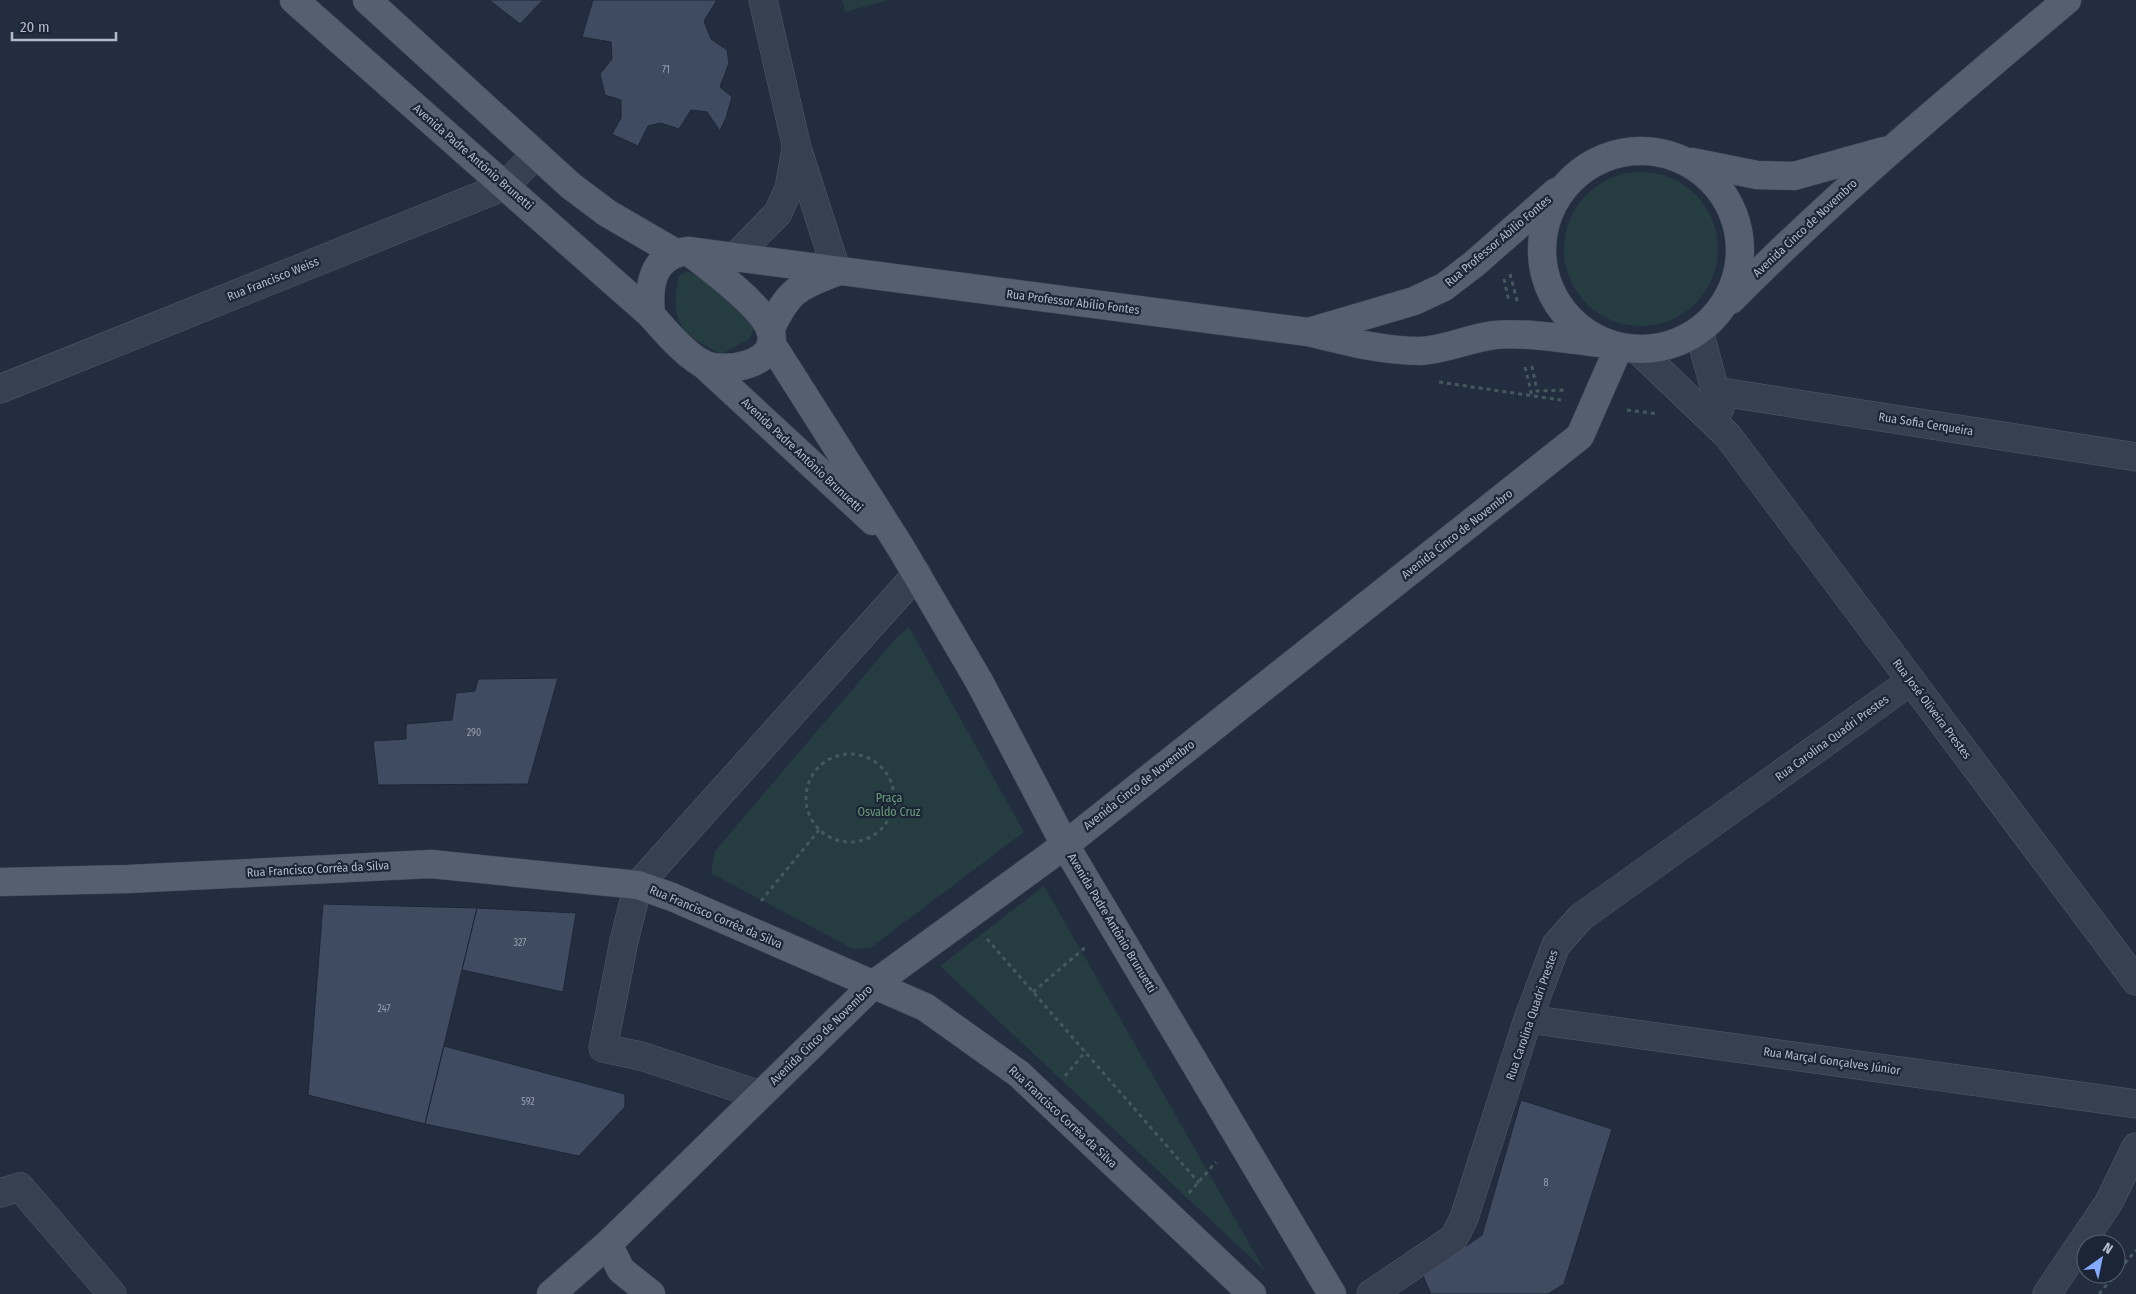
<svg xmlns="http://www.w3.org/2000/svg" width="2136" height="1294" viewBox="0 0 2136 1294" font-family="'Fira Sans Condensed',sans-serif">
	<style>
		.green { fill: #253c41 }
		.building { fill: #3e4b60; stroke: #1e2737 }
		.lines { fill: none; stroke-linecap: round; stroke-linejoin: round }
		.minor-casing { stroke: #525b6b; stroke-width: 29 }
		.major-casing { stroke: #404959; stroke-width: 29 }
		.path { stroke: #43595e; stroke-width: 3; stroke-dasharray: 4 4; stroke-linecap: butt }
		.minor { stroke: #374050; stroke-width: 28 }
		.major { stroke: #555f70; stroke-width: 28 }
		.labels { text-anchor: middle; stroke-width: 4.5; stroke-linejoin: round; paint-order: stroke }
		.number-label { font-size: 10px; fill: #969fb0 }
		.street-label { font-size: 12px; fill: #b3bbcb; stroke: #1c2535 }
		.park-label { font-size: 12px; fill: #689d78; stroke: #1c2535 }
	</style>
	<rect width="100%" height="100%" fill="#232d40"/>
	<g class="green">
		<path d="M842,0H889L845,12Z"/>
		<circle cx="1641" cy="249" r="77"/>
		<path d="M688,271L705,281L751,321L755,328L748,340L721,354C680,334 669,321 679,276Z"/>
		<path d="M909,627L1024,832L870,948L853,949L711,873L715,851L897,637Z"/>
		<path d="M1044,886L1265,1271L940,966Z"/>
	</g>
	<g class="building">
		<path d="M489,0H543L520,24Z"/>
		<path d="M593,0H717L704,21L711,39L727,50L729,63L720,87L732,97L726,118L720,131L707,112L691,110L679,129L661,123L648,126L638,146L612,134L621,118V100L605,95L600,74L612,59L611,42L582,37Z"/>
		<path d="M558,678L528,784L378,785L373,741L406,739V724L452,720L456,693L475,691L478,679Z"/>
		<path d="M323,904L477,908L425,1124L308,1095Z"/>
		<path d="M477,908L576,913L563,992L462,970Z"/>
		<path d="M444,1046L625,1094V1107L579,1156L425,1124Z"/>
		<path d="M1521,1100L1612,1129L1564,1284L1548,1294H1431L1423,1276L1482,1235Z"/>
	</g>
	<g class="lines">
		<g class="minor-casing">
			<g id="minor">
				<path d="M763,0L797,148L837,272"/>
				<path d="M735,257L778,213L789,188L796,149"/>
				<path d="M1699,331L1720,408"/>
				<path d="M1637,349L1728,436L2136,981"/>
				<path d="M0,389L505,186L536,154"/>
				<path d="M1715,391L2136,457"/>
				<path d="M1528,1019L2136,1104"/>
				<path d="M760,1095L641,1056L603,1048L624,941L638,885L917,574"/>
				<path d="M0,1193L20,1187L112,1294"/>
				<path d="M1371,1294L1454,1238L1464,1218L1528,1019L1556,945L1581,917L1911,681"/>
				<path d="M2047,1294L2109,1202L2136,1147"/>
			</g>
		</g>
		<g class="major-casing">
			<g id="major">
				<path d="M294,0L651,315"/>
				<path d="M367,0L571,186L607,213L674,252"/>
				<circle cx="1641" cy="250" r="99"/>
				<path d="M1692,162L1757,175L1794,176L1884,151"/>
				<path d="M688,251L1308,332C1345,341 1382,351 1420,351C1443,350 1470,338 1495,335C1532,332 1571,340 1608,344"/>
				<path d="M688,251C709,267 761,305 770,329C783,365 723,375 701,363C682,351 665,331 651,315C648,285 652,255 688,251Z"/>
				<path d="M1731,300C1837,193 1952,97 2067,0"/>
				<path d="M770,330C789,290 796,288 836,272"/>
				<path d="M1309,332L1414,301L1444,287L1474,264L1556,192"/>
				<path d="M771,343L901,548L979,681L1065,845L1332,1294"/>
				<path d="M702,363L873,521"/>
				<path d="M0,882L128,879L431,864L638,885L672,897L925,1007L1019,1074L1252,1294"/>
				<path d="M608,1244L621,1270L651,1294"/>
				<path d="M551,1294L608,1244L874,984L1065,845L1580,436L1619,347"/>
			</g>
		</g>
		<g class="path">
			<path d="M1510,274L1518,304"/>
			<path d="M1504,279L1509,302"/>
			<path d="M1532,366L1537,391L1566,390"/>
			<path d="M1525,367L1532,396"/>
			<path d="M1439,382L1561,400"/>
			<path d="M1627,410L1658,414"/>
			<circle cx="850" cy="798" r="44"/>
			<path d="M761,901L819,830"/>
			<path d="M987,939L1199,1183"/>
			<path d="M1033,992L1088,945"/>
			<path d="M1065,1076L1086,1051"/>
			<path d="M1189,1193L1216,1162"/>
			<path d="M2099,1294L2136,1250"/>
		</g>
		<use href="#minor" class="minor"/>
		<use href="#major" class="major"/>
	</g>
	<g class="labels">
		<g class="number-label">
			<text x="666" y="73">71</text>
			<text x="474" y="736">290</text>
			<text x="520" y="946">327</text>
			<text x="384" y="1012">247</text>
			<text x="528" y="1105">592</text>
			<text x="1546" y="1186">8</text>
		</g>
		<g class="street-label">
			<text transform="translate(473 157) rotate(41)" y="4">Avenida Padre Antônio Brunetti</text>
			<text transform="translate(1805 228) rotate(-43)" y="4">Avenida Cinco de Novembro</text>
			<text transform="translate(1498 241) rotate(-40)" y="4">Rua Professor Abílio Fontes</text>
			<text transform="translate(273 279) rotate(-22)" y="4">Rua Francisco Weiss</text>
			<text transform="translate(1073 302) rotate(7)" y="4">Rua Professor Abílio Fontes</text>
			<text transform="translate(1926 424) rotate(9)" y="4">Rua Sofia Cerqueira</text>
			<text transform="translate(802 455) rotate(43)" y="4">Avenida Padre Antônio Brunuetti</text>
			<text transform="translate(1457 534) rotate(-38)" y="4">Avenida Cinco de Novembro</text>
			<text transform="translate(1932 709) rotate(53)" y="4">Rua José Oliveira Prestes</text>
			<text transform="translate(1832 738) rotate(-36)" y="4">Rua Carolina Quadri Prestes</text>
			<text transform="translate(1139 785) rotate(-38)" y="4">Avenida Cinco de Novembro</text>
			<text transform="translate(318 869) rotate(-3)" y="4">Rua Francisco Corrêa da Silva</text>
			<text transform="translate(716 917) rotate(23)" y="4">Rua Francisco Corrêa da Silva</text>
			<text transform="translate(1112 923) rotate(59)" y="4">Avenida Padre Antônio Brunuetti</text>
			<text transform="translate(1532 1015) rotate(-71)" y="4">Rua Carolina Quadri Prestes</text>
			<text transform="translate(821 1035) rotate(-44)" y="4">Avenida Cinco de Novembro</text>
			<text transform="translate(1832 1061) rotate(8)" y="4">Rua Marçal Gonçalves Júnior</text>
			<text transform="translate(1063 1117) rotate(43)" y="4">Rua Francisco Corrêa da Silva</text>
		</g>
		<g class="park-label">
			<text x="889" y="802">Praça<tspan x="889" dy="14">Osvaldo Cruz</tspan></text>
		</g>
	</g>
	<g transform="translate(2101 1259) rotate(33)"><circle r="24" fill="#1c2535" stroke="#586171"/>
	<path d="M0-4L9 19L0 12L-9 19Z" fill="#84abff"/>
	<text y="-8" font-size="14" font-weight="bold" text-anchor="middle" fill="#b3bbcb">N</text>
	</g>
	<path d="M12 32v8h104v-8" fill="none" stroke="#b3bbcb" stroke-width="2.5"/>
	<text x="20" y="32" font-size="15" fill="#b3bbcb" stroke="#1c2535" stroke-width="4" paint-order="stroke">20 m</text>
</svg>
